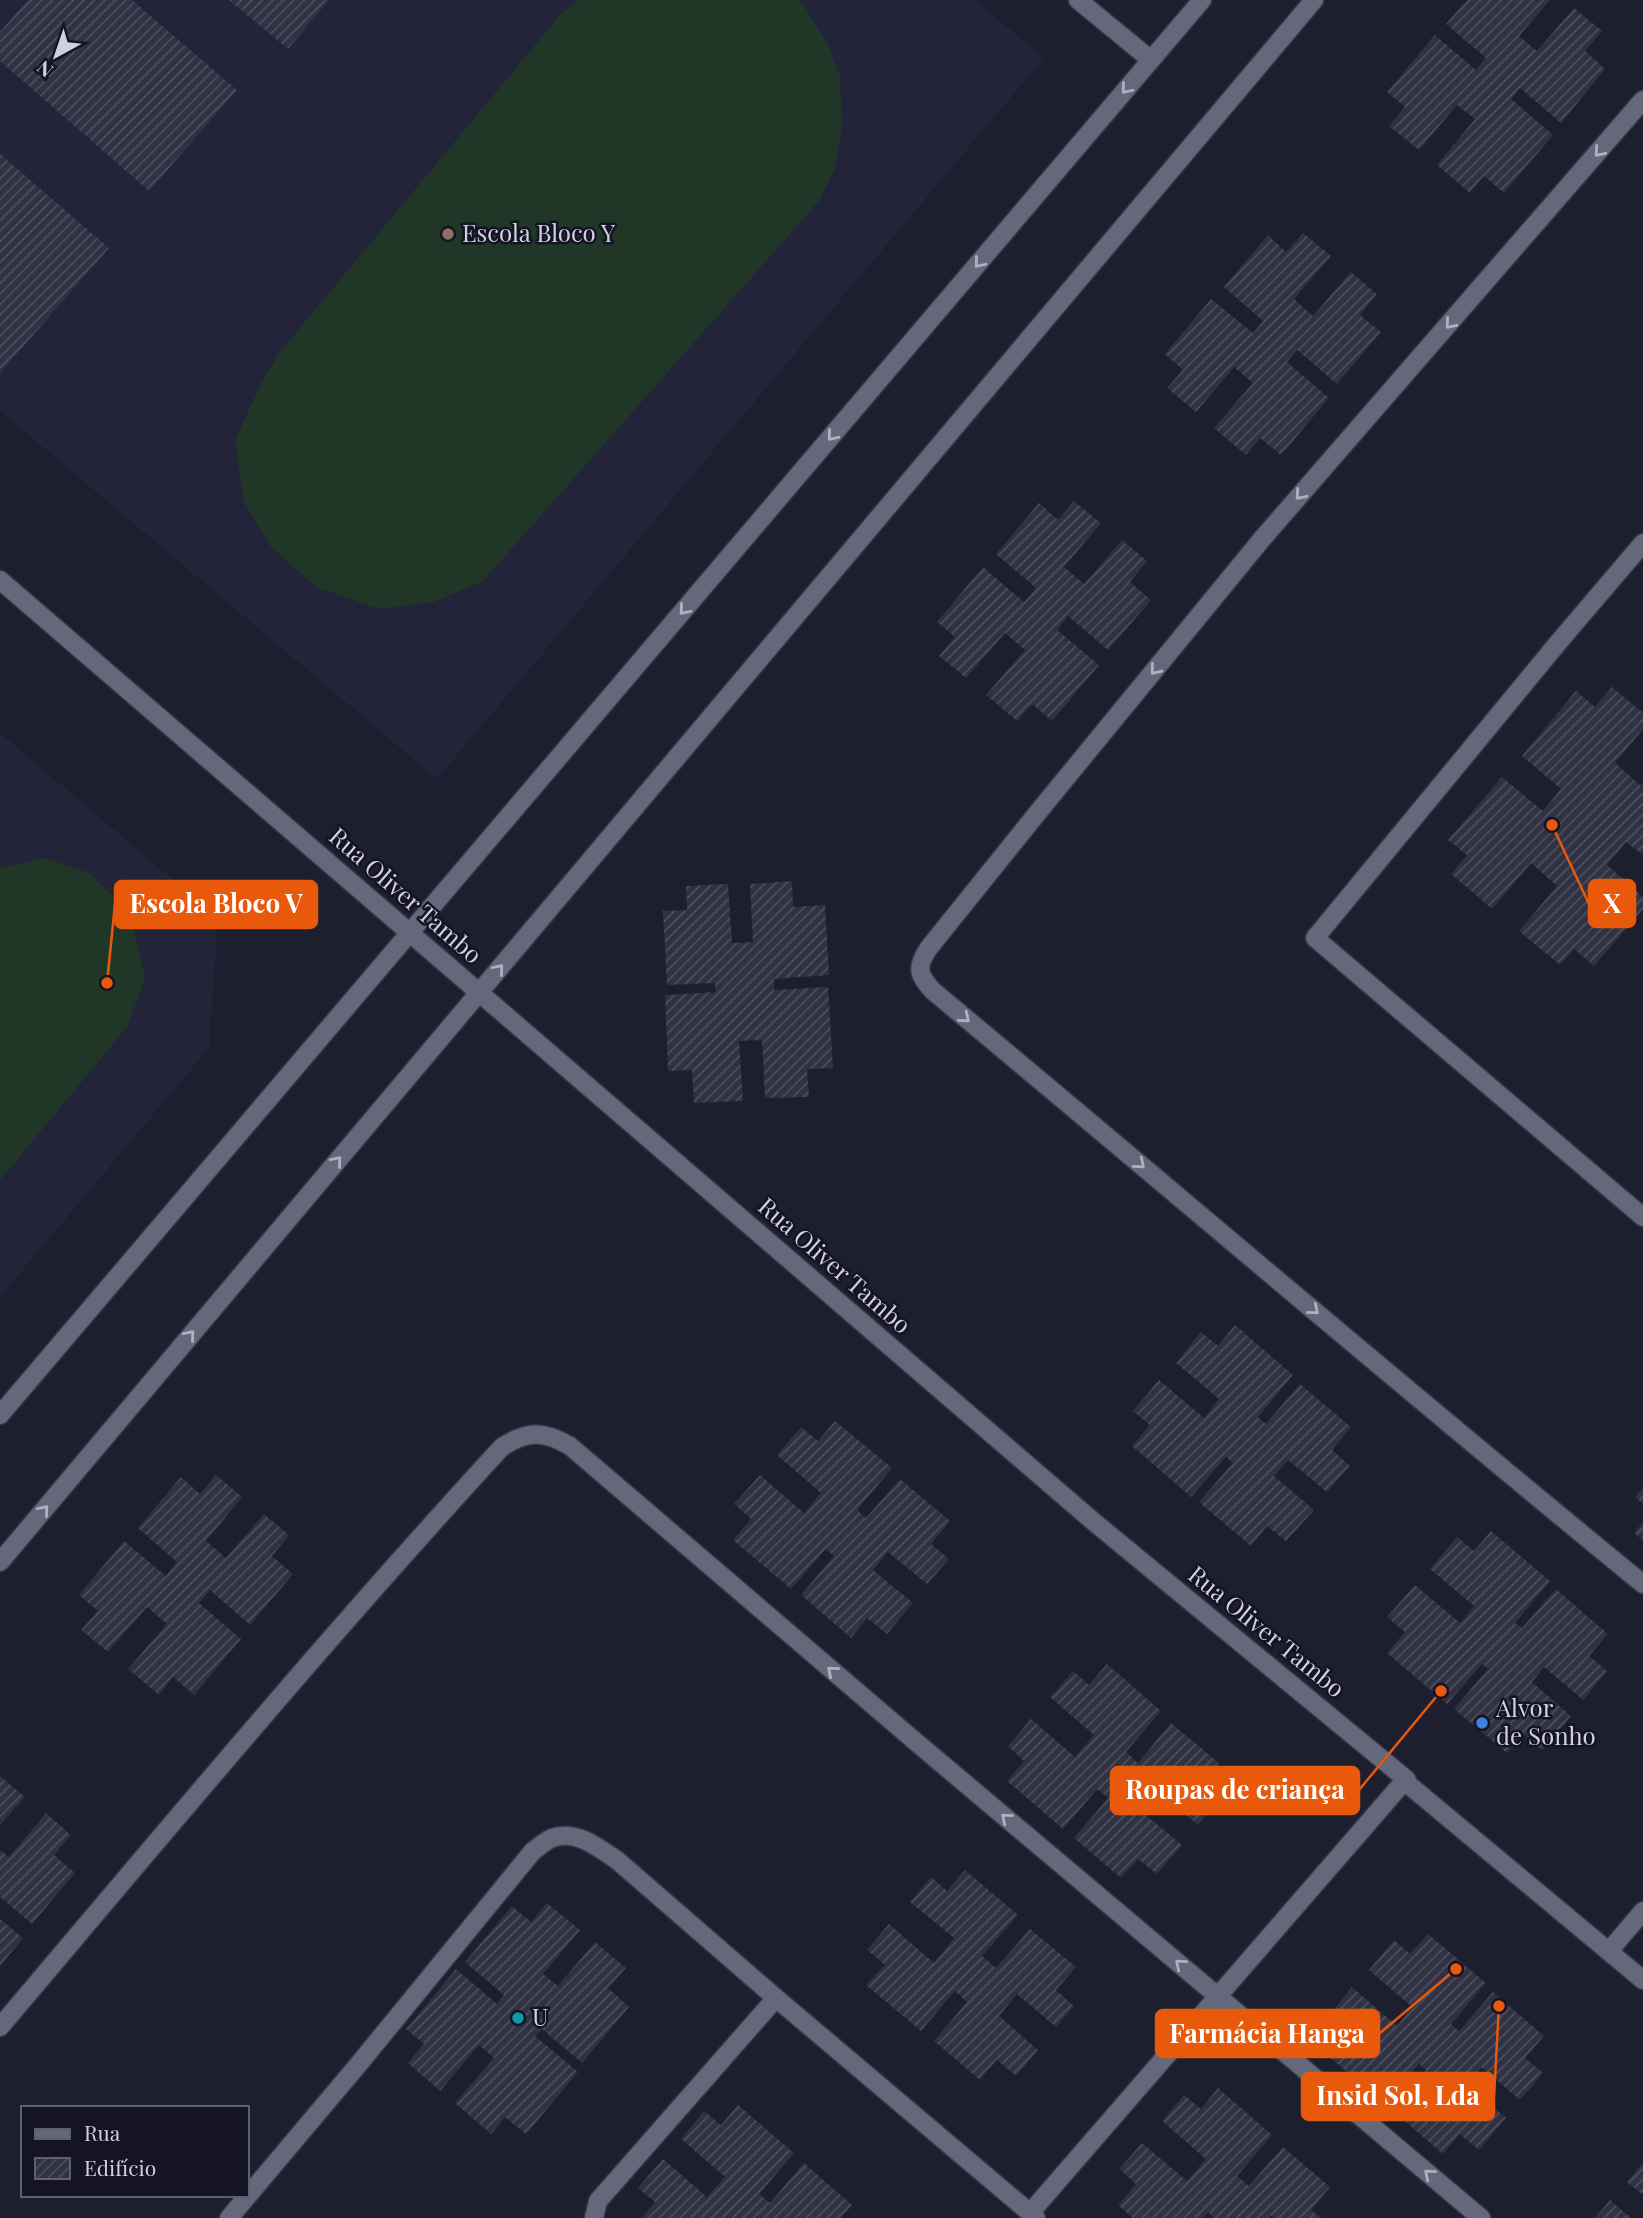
<svg xmlns="http://www.w3.org/2000/svg" width="1643" height="2218" viewBox="0 0 1643 2218" font-family="'Playfair Display',serif">
	<style>
		.built { fill: #23243a }
		.garden { fill: #203728 }
		.building { fill: url(#building-hatch) }
		.lines { fill: none; stroke-linecap: round; stroke-linejoin: round }
		.minor-casing { stroke: #373846; stroke-width: 21 }
		.tertiary-casing { stroke: #373846; stroke-width: 21 }
		.minor { stroke: #65677b; stroke-width: 18 }
		.tertiary { stroke: #65677b; stroke-width: 18 }
		.oneway { stroke: #b0b1c0 }
		.education-dot { fill: #8d6e63; stroke: #141424; stroke-width: 2.5 }
		.shop-dot { fill: #3f7fe0; stroke: #141424; stroke-width: 2.5 }
		.culture-dot { fill: #0f9aa8; stroke: #141424; stroke-width: 2.5 }
		.labels { text-anchor: middle; stroke-width: 5; stroke-linejoin: round; paint-order: stroke }
		.poi-label { font-size: 24px; fill: #d0d1dd; stroke: #141424; text-anchor: start }
		.street-label { font-size: 24px; fill: #d0d1dd; stroke: #141424 }
		.leader { fill: none; stroke: #e8590c; stroke-width: 2.5 }
		.callout-dot { fill: #e8590c; stroke: #141424; stroke-width: 2.5 }
		.callout { fill: #e8590c; stroke: #e8590c; stroke-width: 2.5 }
		.callout-label { font-size: 26px; text-anchor: middle; font-weight: bold; fill: #fff }
	</style>
	<defs>
		<pattern id="building-hatch" width="6" height="6" patternUnits="userSpaceOnUse" patternTransform="scale(1.75)"><rect width="6" height="6" fill="#303243"/><path d="M-1 1l2-2M0 6l6-6M5 7l2-2" fill="none" stroke="#4d4f5e"/></pattern>
	</defs>
	<rect width="100%" height="100%" fill="#1d1e2e"/>
	<g class="built">
		<path d="M0,0H975L1044,58L437,779L0,411Z"/>
		<path d="M0,733L218,918L209,1048L0,1297Z"/>
	</g>
	<g class="garden">
		<path d="M578,0H800L827,42L840,77L842,126L835,168L819,201L483,581L434,602L379,609L316,587L271,547L244,502L235,440L261,384L279,353L561,14Z"/>
		<path d="M45,858L89,873L130,913L145,978L127,1027L0,1180V868Z"/>
	</g>
	<g class="building">
		<path d="M28,0H132L237,90L149,191L0,61V32Z"/>
		<path d="M229,0H329L288,49Z"/>
		<path d="M1467,0H1550L1519,36L1537,51L1574,8L1602,31L1585,51L1605,69L1561,123L1520,88L1511,99L1553,135L1504,193L1484,176L1470,193L1437,165L1475,119L1457,105L1419,150L1389,126L1405,107L1387,92L1435,35L1476,70L1486,58L1446,24Z"/>
		<path d="M0,154L109,248L0,373Z"/>
		<path d="M1303,233L1331,256L1294,299L1313,316L1351,272L1377,294L1360,315L1381,332L1337,384L1297,350L1287,362L1329,398L1281,455L1260,438L1246,455L1214,428L1253,383L1234,367L1196,412L1167,388L1183,370L1165,354L1211,299L1253,333L1263,321L1224,287L1268,235L1286,252Z"/>
		<path d="M1074,501L1101,523L1064,567L1084,584L1122,540L1147,561L1130,582L1151,600L1108,650L1068,616L1057,630L1099,665L1052,721L1032,704L1017,721L986,695L1025,650L1005,633L966,678L939,656L955,637L937,622L983,567L1024,602L1036,588L996,554L1039,503L1058,520Z"/>
		<path d="M1612,687L1643,713V729L1615,763L1641,786L1643,783V855L1626,842L1607,865L1643,897V909L1594,966L1574,949L1560,965L1519,931L1557,886L1531,863L1492,909L1451,874L1467,855L1448,840L1502,777L1543,811L1561,789L1522,756L1576,691L1595,707Z"/>
		<path d="M792,881L793,907L825,905L829,975L774,979V990L828,987L833,1068L807,1069L809,1097L765,1098L762,1040L739,1041L743,1101L694,1103L692,1070L668,1071L665,995L716,992L715,983L667,985L663,911L687,910L686,886L728,884L732,943L753,942L750,884Z"/>
		<path d="M1235,1325L1293,1375L1258,1417L1266,1424L1300,1384L1351,1427L1332,1450L1350,1466L1327,1492L1288,1460L1274,1476L1314,1510L1286,1541L1267,1526L1251,1546L1199,1502L1233,1463L1226,1457L1191,1497L1132,1446L1150,1425L1133,1411L1159,1380L1204,1418L1219,1399L1176,1363L1201,1332L1218,1346Z"/>
		<path d="M835,1421L892,1468L857,1510L866,1518L900,1479L950,1521L931,1544L949,1559L927,1584L888,1552L873,1570L913,1603L887,1634L867,1618L851,1638L801,1595L834,1556L826,1549L791,1589L733,1540L751,1519L734,1504L760,1475L804,1513L821,1493L777,1455L801,1427L818,1441Z"/>
		<path d="M216,1475L242,1497L206,1541L226,1558L264,1514L289,1535L272,1556L293,1574L250,1625L210,1590L199,1603L241,1639L194,1695L173,1677L159,1695L128,1669L167,1624L147,1607L108,1652L81,1630L98,1611L79,1595L124,1541L166,1576L177,1562L138,1528L181,1477L200,1494Z"/>
		<path d="M1643,1488V1504L1635,1497Z"/>
		<path d="M1643,1522V1540L1634,1533Z"/>
		<path d="M1491,1531L1550,1581L1515,1623L1522,1628L1556,1589L1608,1634L1589,1656L1607,1671L1583,1700L1544,1667L1532,1682L1571,1716L1542,1750L1523,1733L1507,1753L1454,1709L1488,1669L1482,1664L1447,1704L1387,1653L1405,1632L1387,1617L1415,1585L1460,1623L1474,1606L1430,1569L1457,1537L1474,1551Z"/>
		<path d="M1107,1664L1161,1711L1126,1752L1138,1763L1171,1723L1219,1763L1200,1785L1218,1801L1198,1825L1159,1792L1142,1812L1182,1845L1157,1874L1138,1859L1121,1878L1074,1838L1108,1798L1097,1789L1063,1829L1007,1781L1024,1761L1008,1746L1031,1719L1075,1757L1094,1735L1050,1697L1073,1671L1089,1685Z"/>
		<path d="M0,1776L25,1797L0,1825Z"/>
		<path d="M46,1813L71,1835L54,1855L75,1873L32,1924L0,1897V1850L9,1857Z"/>
		<path d="M965,1870L1018,1915L982,1956L996,1968L1030,1929L1076,1967L1056,1990L1074,2006L1056,2027L1017,1994L999,2016L1038,2050L1016,2076L997,2060L980,2080L934,2041L967,2002L955,1991L921,2031L866,1985L885,1965L867,1950L889,1924L934,1963L954,1938L910,1902L931,1877L947,1891Z"/>
		<path d="M547,1903L580,1930L543,1974L558,1986L595,1942L626,1968L608,1988L629,2007L582,2063L542,2029L535,2036L578,2072L526,2134L505,2117L491,2134L455,2103L494,2058L479,2045L440,2091L408,2063L424,2044L406,2029L456,1969L497,2004L504,1995L465,1962L512,1906L531,1922Z"/>
		<path d="M0,1919L23,1938L0,1966Z"/>
		<path d="M1428,1934L1486,1983L1451,2024L1459,2031L1493,1992L1544,2036L1525,2058L1543,2073L1520,2100L1481,2067L1467,2084L1506,2118L1479,2150L1460,2134L1443,2154L1392,2110L1426,2070L1419,2064L1384,2104L1325,2053L1343,2033L1326,2019L1352,1987L1397,2026L1412,2007L1369,1970L1394,1940L1410,1954Z"/>
		<path d="M1218,2088L1272,2135L1237,2176L1249,2186L1283,2147L1330,2187L1311,2210L1321,2218H1274L1270,2215L1268,2218H1214L1208,2212L1203,2218H1133L1118,2205L1136,2184L1119,2169L1142,2143L1187,2181L1206,2159L1162,2121L1184,2095L1201,2109Z"/>
		<path d="M738,2105L794,2153L759,2194L770,2203L804,2163L852,2205L841,2218H642L655,2202L638,2188L663,2159L707,2197L725,2177L681,2139L704,2111L721,2125Z"/>
		<path d="M1643,2163V2195L1627,2182Z"/>
		<path d="M1610,2200L1631,2218H1595Z"/>
	</g>
	<g class="lines">
		<g class="minor-casing">
			<g id="minor">
				<path d="M1078,0L1151,60"/>
				<path d="M1643,100L1262,539L1039,811L928,949C916,968 918,975 933,991C1170,1188 1404,1389 1643,1584"/>
				<path d="M1643,543L1557,644L1315,938L1643,1217"/>
				<path d="M0,580L1094,1522L1406,1779L1409,1785L1643,1980"/>
				<path d="M1609,1951L1643,1911"/>
				<path d="M0,2027C165,1832 329,1635 502,1447C528,1430 544,1431 570,1446L916,1742L1481,2218"/>
				<path d="M1030,2213L1406,1779"/>
				<path d="M229,2218L358,2065L533,1851C539,1847 545,1841 552,1838C576,1829 599,1848 618,1861L776,1998L1036,2218"/>
				<path d="M594,2218L598,2201L776,1998"/>
			</g>
		</g>
		<g class="tertiary-casing">
			<g id="tertiary">
				<path d="M0,1415L1202,0"/>
				<path d="M0,1562L1314,0"/>
			</g>
		</g>
		<use href="#minor" class="minor"/>
		<use href="#tertiary" class="tertiary"/>
	</g>
	<defs><path id="oneway-chevron" d="M-2-3.5L2.5 0L-2 3.5" fill="none" stroke-width="1.6" stroke-linecap="round" stroke-linejoin="round" transform="scale(1.75)"/></defs>
	<g class="oneway">
		<use href="#oneway-chevron" transform="translate(1126 89) rotate(130)"/>
		<use href="#oneway-chevron" transform="translate(1599 152) rotate(131)"/>
		<use href="#oneway-chevron" transform="translate(979 263) rotate(130)"/>
		<use href="#oneway-chevron" transform="translate(1450 324) rotate(131)"/>
		<use href="#oneway-chevron" transform="translate(832 436) rotate(130)"/>
		<use href="#oneway-chevron" transform="translate(1300 495) rotate(131)"/>
		<use href="#oneway-chevron" transform="translate(684 610) rotate(130)"/>
		<use href="#oneway-chevron" transform="translate(1155 670) rotate(129)"/>
		<use href="#oneway-chevron" transform="translate(499 969) rotate(-50)"/>
		<use href="#oneway-chevron" transform="translate(965 1018) rotate(40)"/>
		<use href="#oneway-chevron" transform="translate(337 1161) rotate(-50)"/>
		<use href="#oneway-chevron" transform="translate(1140 1164) rotate(40)"/>
		<use href="#oneway-chevron" transform="translate(1314 1310) rotate(40)"/>
		<use href="#oneway-chevron" transform="translate(190 1335) rotate(-50)"/>
		<use href="#oneway-chevron" transform="translate(44 1510) rotate(-50)"/>
		<use href="#oneway-chevron" transform="translate(832 1671) rotate(-139)"/>
		<use href="#oneway-chevron" transform="translate(1006 1818) rotate(-140)"/>
		<use href="#oneway-chevron" transform="translate(1180 1964) rotate(-140)"/>
		<use href="#oneway-chevron" transform="translate(1429 2174) rotate(-140)"/>
	</g>
	<circle class="education-dot" cx="448" cy="234" r="7"/>
	<circle class="shop-dot" cx="1482" cy="1723" r="7"/>
	<circle class="culture-dot" cx="518" cy="2018" r="7"/>
	<g class="labels">
		<g class="poi-label">
			<text x="462" y="242">Escola Bloco Y</text>
			<text x="1496" y="1717">Alvor<tspan x="1496" dy="28">de Sonho</tspan></text>
			<text x="532" y="2026">U</text>
		</g>
		<g class="street-label">
			<text transform="translate(405 896) rotate(41)" y="8">Rua Oliver Tambo</text>
			<text transform="translate(834 1266) rotate(41)" y="8">Rua Oliver Tambo</text>
			<text transform="translate(1266 1632) rotate(39)" y="8">Rua Oliver Tambo</text>
		</g>
	</g>
	<path class="leader" d="M1552 825L1589 904M107 983L115 904M1441 1691L1359 1790M1456 1969L1379 2034M1499 2006L1494 2096"/>
	<g class="callout-dot">
		<circle cx="1552" cy="825" r="7"/>
		<circle cx="107" cy="983" r="7"/>
		<circle cx="1441" cy="1691" r="7"/>
		<circle cx="1456" cy="1969" r="7"/>
		<circle cx="1499" cy="2006" r="7"/>
	</g>
	<g class="callout">
		<rect x="1589" y="880" width="46" height="47" rx="7"/>
		<rect x="115" y="881" width="202" height="47" rx="7"/>
		<rect x="1111" y="1767" width="248" height="47" rx="7"/>
		<rect x="1156" y="2010" width="223" height="47" rx="7"/>
		<rect x="1302" y="2073" width="192" height="47" rx="7"/>
	</g>
	<g class="callout-label">
		<text x="1612" y="913">X</text>
		<text x="216" y="913">Escola Bloco V</text>
		<text x="1235" y="1799">Roupas de criança</text>
		<text x="1267" y="2043">Farmácia Hanga</text>
		<text x="1398" y="2105">Insid Sol, Lda</text>
	</g>
	<rect x="21" y="2106" width="228" height="91" fill="#141424" stroke="#5f606e" stroke-width="2"/>
	<rect x="35" y="2129" width="35" height="10" fill="#65677b" stroke="#5f606e" stroke-width="2"/>
	<text x="84" y="2141" font-size="21" fill="#d0d1dd">Rua</text>
	<rect x="35" y="2158" width="35" height="21" fill="url(#building-hatch)" stroke="#5f606e" stroke-width="2"/>
	<text x="84" y="2176" font-size="21" fill="#d0d1dd">Edifício</text>
	<g transform="translate(56 56) rotate(220)" stroke="#141424" stroke-width="5" paint-order="stroke">
	<path d="M0-5L12 26L0 18L-12 26Z" fill="#d0d1dd"/>
	<text y="-10" font-size="19" font-weight="bold" text-anchor="middle" fill="#d0d1dd">N</text>
	</g>
</svg>
